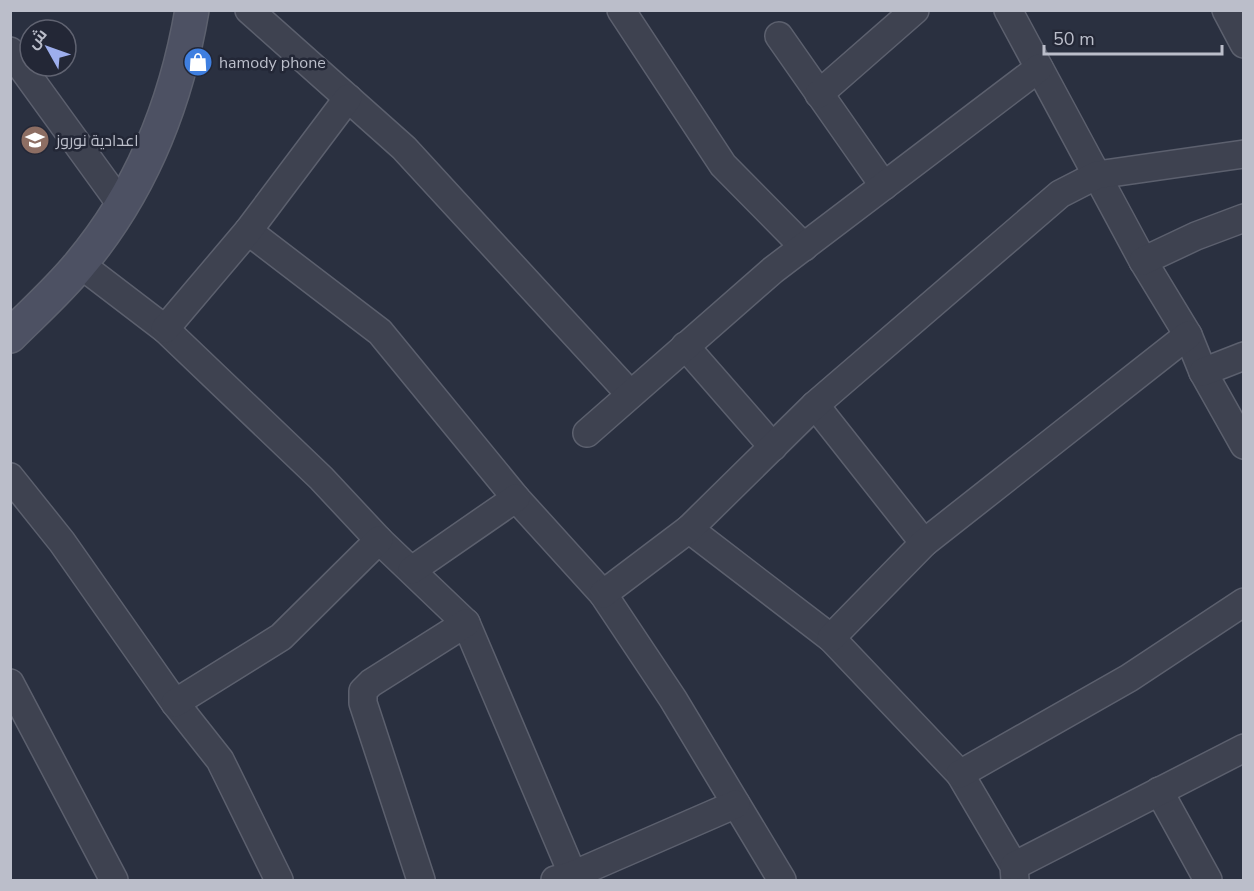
<svg xmlns="http://www.w3.org/2000/svg" width="1254" height="891" viewBox="0 0 1254 891" font-family="'Nunito Sans',Cairo,sans-serif">
	<style>
		.lines { fill: none; stroke-linecap: round; stroke-linejoin: round }
		.street-casing { stroke: #5c606e; stroke-width: 30 }
		.secondary-casing { stroke: #5c606e; stroke-width: 36 }
		.street { stroke: #3e4250; stroke-width: 27 }
		.secondary { stroke: #4d5163; stroke-width: 33 }
		.labels { text-anchor: middle; stroke-width: 5; stroke-linejoin: round; paint-order: stroke }
		.poi-label { font-size: 16px; fill: #bbbeca; stroke: #232736; text-anchor: start }
	</style>
	<rect width="100%" height="100%" fill="#2a3040"/>
	<g class="lines">
		<g class="street-casing">
			<g id="street">
				<path d="M249,10L404,148L630,394"/>
				<path d="M621,10L723,165L804,247"/>
				<path d="M1008,10L1143,261L1188,335L1203,372L1244,445"/>
				<path d="M1226,10L1244,44"/>
				<path d="M779,36L884,186"/>
				<path d="M10,51L123,207"/>
				<path d="M819,94L915,10"/>
				<path d="M248,231L380,332L516,498L603,594L673,699L782,880"/>
				<path d="M1143,261L1196,236L1244,218"/>
				<path d="M80,264L165,329L321,478L379,540L466,623L575,880"/>
				<path d="M165,329L248,231L348,98"/>
				<path d="M685,346L773,447"/>
				<path d="M1203,372L1244,356"/>
				<path d="M815,405L924,543"/>
				<path d="M587,433L773,270L1039,68"/>
				<path d="M10,477L62,542L175,703L220,760L279,880"/>
				<path d="M689,529L831,638L960,774L1014,866L1015,880"/>
				<path d="M412,570L516,498"/>
				<path d="M603,594L689,529L815,405L1060,194L1097,175L1244,154"/>
				<path d="M831,638L924,543L1188,335"/>
				<path d="M10,683L114,880"/>
				<path d="M175,703L281,637L379,540"/>
				<path d="M960,774L1129,678L1244,602"/>
				<path d="M1159,791L1208,880"/>
				<path d="M1014,866L1244,748"/>
				<path d="M421,880L363,703V691L371,683L466,623"/>
				<path d="M555,880L573,875L736,804"/>
			</g>
		</g>
		<g class="secondary-casing">
			<path id="secondary" d="M10,336C34,312 59,290 80,264C141,191 176,104 192,10"/>
		</g>
		<use href="#street" class="street"/>
		<use href="#secondary" class="secondary"/>
	</g>
	<defs>
		<g id="shop-disc" transform="scale(1.5)"><circle r="9.5" fill="#3f7fe0" stroke="#232736"/><path d="M-5-2.5h2.3a2.7 3.5 0 0 1 5.4 0H5L5.5 6h-11ZM-1.5-2.5h3a1.5 2.3 0 0 0-3 0Z" fill="#fff"/></g>
		<g id="school-disc" transform="scale(1.5)"><circle r="9.5" fill="#8d6e63" stroke="#232736"/><path d="M0-5L7-2L0 1L-7-2ZM-4 1L0 2.5L4 1V4Q0 6-4 4Z" fill="#fff"/></g>
	</defs>
	<g fill-rule="evenodd">
		<use href="#shop-disc" x="198" y="62"/>
		<use href="#school-disc" x="35" y="140"/>
	</g>
	<g class="labels">
		<g class="poi-label">
			<text x="219" y="68">hamody phone</text>
			<text x="56" y="146">اعدادية نوروز</text>
		</g>
	</g>
	<rect width="1254" height="891" fill="none" stroke="#bbbeca" stroke-width="24"/>
	<g transform="translate(48 48) rotate(310)"><circle r="28" fill="#232736" stroke="#606371" stroke-width="1.5"/>
	<path d="M0-4.5L10 22L0 15L-10 22Z" fill="#9daeed"/>
	<text y="-9" font-size="16" font-weight="bold" text-anchor="middle" fill="#bbbeca">ش</text>
	</g>
	<path d="M1044 45v9h178v-9" fill="none" stroke="#bbbeca" stroke-width="3"/>
	<text x="1053" y="45" font-size="18" fill="#bbbeca" stroke="#232736" stroke-width="4.5" paint-order="stroke">50 m</text>
</svg>
